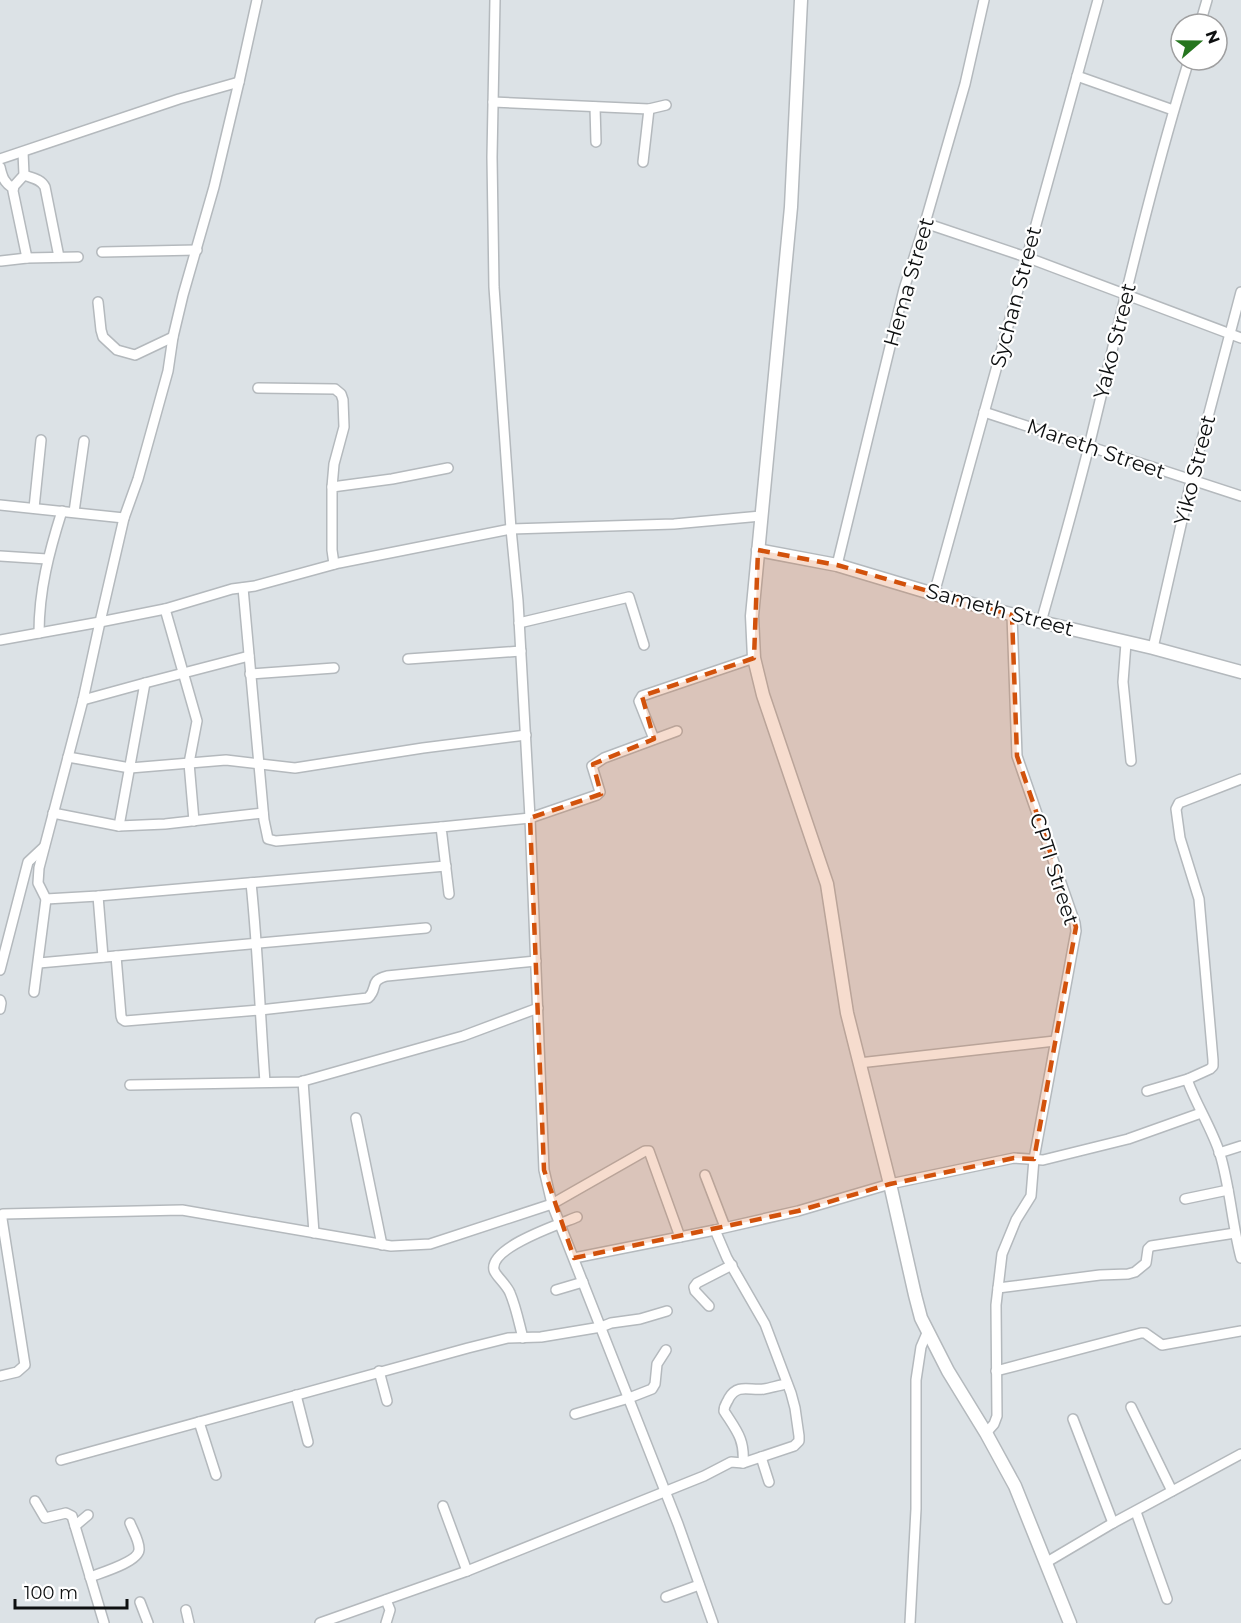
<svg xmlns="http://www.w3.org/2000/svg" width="1241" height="1623" viewBox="0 0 1241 1623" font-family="Montserrat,sans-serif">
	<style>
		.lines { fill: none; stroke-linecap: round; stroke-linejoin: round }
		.street-casing { stroke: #b4b9bd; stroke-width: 12 }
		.secondary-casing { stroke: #b4b9bd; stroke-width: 15 }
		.street { stroke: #fff; stroke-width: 9 }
		.secondary { stroke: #fff; stroke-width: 12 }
		.marked { fill: #d2520c; fill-opacity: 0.2; stroke: #d2520c; stroke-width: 4.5; stroke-dasharray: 12 8; stroke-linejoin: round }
		.labels { text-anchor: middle; stroke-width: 4.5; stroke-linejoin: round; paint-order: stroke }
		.street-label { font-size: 21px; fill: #0e1011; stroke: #fff }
	</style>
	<rect width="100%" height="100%" fill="#dce2e6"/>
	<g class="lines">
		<g class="street-casing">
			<g id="street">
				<path d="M495,0L492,157L494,287L511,529L518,601L530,818L544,1170L552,1204L678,1524L713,1623"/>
				<path d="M1200,24L1207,0"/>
				<path d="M1077,76L1173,110"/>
				<path d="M493,102L649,109L666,105"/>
				<path d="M595,107L596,142"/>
				<path d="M23,152L24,175L14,186L13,191L27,258L78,257"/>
				<path d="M0,159L179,99L239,82"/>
				<path d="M643,162L649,109"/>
				<path d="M0,167C2,176 4,183 13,188"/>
				<path d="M24,175C32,178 41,179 45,187L59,257"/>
				<path d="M925,223L1026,257L1241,338"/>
				<path d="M102,252L197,250"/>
				<path d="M1,261L27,258"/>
				<path d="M98,302L101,330L103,337L117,350L135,355L173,337"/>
				<path d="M258,388L335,389L341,394L343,400L344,427L334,464L332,487"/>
				<path d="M984,412L1241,496"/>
				<path d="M0,505L124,518"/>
				<path d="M34,508L41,440"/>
				<path d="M74,512L84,441"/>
				<path d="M0,556L47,559"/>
				<path d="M334,564L332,550V487L392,479L448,468"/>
				<path d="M837,565L904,289L925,223L965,84L984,0"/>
				<path d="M243,588L264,820L268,839L276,841L441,827"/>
				<path d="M934,594L1098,0"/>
				<path d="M165,609L197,721L189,763L194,821"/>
				<path d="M1041,622C1058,562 1075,502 1090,442C1121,315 1150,186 1189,60"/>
				<path d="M519,623L629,597L644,645"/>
				<path d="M39,633C39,590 49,552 62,511"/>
				<path d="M0,640L100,622L165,609L232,589L255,586L339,563L511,529L674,524L761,516"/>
				<path d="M1126,643L1123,682L1131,761"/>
				<path d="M1153,648L1191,481L1241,292"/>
				<path d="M408,659L521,651"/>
				<path d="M250,674L334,668"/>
				<path d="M145,683L249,656"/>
				<path d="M83,700L145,683L119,826"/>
				<path d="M654,739L639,701L642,696L754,658"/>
				<path d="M68,757L130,768L226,760L295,768L423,748L526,735"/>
				<path d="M1241,779L1179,803L1176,809L1180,838L1199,899L1213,1060V1066L1210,1069L1188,1079V1082C1197,1106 1212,1129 1220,1154C1230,1187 1232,1224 1241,1258"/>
				<path d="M53,813L119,826L165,824L263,813"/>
				<path d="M251,883C258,949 260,1016 265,1082"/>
				<path d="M449,894L441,827L530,818L597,795L600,792L592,766L604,758L677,731"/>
				<path d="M98,896L103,957"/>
				<path d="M46,899L98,896L446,866"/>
				<path d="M116,956L121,1016L122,1019L125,1021L260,1010L368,998C379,988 368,981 387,976L536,961"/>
				<path d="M39,963L426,928"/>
				<path d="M0,970L28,862L44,847"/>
				<path d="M34,992L46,899L38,883L39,868L83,700L100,622L124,518L138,479L168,371L173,337L183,295L214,187L239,82L257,0"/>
				<path d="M0,1000L1,1003L0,1009"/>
				<path d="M859,1063L1055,1041"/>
				<path d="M303,1081L314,1233"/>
				<path d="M130,1085L300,1082L463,1036L538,1008"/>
				<path d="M1147,1091L1188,1079"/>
				<path d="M356,1118L382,1245"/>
				<path d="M1219,1153L1241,1146"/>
				<path d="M705,1175L725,1227"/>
				<path d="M1185,1199L1228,1190"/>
				<path d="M574,1258L715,1230L798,1211L890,1184L1014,1158L1043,1160L1128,1139L1201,1113"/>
				<path d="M998,1288L1100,1275L1128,1274L1135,1272L1146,1263L1148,1249L1151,1246L1235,1233"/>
				<path d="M556,1290L583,1282"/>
				<path d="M709,1306L695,1291L694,1287L697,1283L732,1265"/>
				<path d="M523,1338C519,1323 516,1307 510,1293C507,1285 495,1275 494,1270C489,1247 560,1224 577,1217"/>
				<path d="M379,1371L387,1401"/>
				<path d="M996,1371L1141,1333H1145L1162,1345L1241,1331"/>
				<path d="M0,1376L17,1372L25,1365L2,1219L3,1214L182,1210L391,1246L430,1244L552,1204L645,1151H649L680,1237"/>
				<path d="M296,1395L308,1442"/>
				<path d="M1131,1407L1172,1491"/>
				<path d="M575,1414L629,1398L652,1389L655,1384L657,1364L666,1350"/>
				<path d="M1073,1419L1113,1523"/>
				<path d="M199,1422L216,1475"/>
				<path d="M986,1433L994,1424L997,1416L996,1305L1002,1254L1016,1220L1031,1196L1034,1159L1076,931L1075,923L1017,756L1012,615"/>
				<path d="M761,1457L769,1482"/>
				<path d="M61,1460L468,1348L508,1338L541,1337L601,1327L611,1323L640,1319L667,1311"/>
				<path d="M743,1463C745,1439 736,1430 724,1411C724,1405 727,1403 729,1398C738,1383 750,1391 764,1389C771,1388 779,1385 787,1384"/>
				<path d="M35,1501L45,1518L66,1513L72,1516L104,1623"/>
				<path d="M443,1506L467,1571"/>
				<path d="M1136,1512L1167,1599"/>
				<path d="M75,1526L88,1515"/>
				<path d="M1047,1562L1113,1523L1241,1454"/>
				<path d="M90,1577C100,1573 138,1562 139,1550C140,1542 133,1531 130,1523"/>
				<path d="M666,1597L699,1585"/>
				<path d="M140,1602L148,1623"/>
				<path d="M186,1610L189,1623"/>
				<path d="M320,1623L467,1571L704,1476L731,1462L743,1463L794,1446L799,1441V1436L795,1408L791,1393L765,1324L727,1258L715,1230"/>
				<path d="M386,1623L390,1610L386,1600"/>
				<path d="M910,1623L916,1509V1380L921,1347L927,1333"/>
			</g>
		</g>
		<g class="secondary-casing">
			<g id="secondary">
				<path d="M801,0L791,207L752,616L754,658L763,695L827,884L847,1013L890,1184L915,1295L921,1318L948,1371L986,1433L1015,1486L1070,1623"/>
				<path d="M758,550L837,565L934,594L1041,622L1153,648L1241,672"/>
			</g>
		</g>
		<use href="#street" class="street"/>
		<use href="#secondary" class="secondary"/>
	</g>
	<path class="marked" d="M758,550L837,565L1012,615L1017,756L1076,927L1034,1159L1014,1158L890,1184L798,1211L574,1258L544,1170L530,818L601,794L593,764L654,739L642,696L754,658Z"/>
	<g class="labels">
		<g class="street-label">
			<text transform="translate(909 282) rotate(-74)" y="7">Hema Street</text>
			<text transform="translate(1016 297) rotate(-75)" y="7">Sychan Street</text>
			<text transform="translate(1115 341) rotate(-76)" y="7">Yako Street</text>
			<text transform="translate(1096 449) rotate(19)" y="7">Mareth Street</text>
			<text transform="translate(1195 470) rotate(-76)" y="7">Yiko Street</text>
			<text transform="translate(1000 610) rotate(15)" y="7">Sameth Street</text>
			<text transform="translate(1054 869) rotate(72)" y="7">CPTI Street</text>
		</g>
	</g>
	<g transform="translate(1199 42) rotate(70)"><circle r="28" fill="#ffffff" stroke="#9f9fa0" stroke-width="1.5"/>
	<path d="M0-4.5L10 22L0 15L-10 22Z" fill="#25751e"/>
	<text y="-9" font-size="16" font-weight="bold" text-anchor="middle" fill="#0e1011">N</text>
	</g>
	<path d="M15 1599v9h112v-9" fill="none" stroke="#0e1011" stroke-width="3"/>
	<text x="24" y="1599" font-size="18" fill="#0e1011" stroke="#ffffff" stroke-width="4.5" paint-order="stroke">100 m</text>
</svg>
